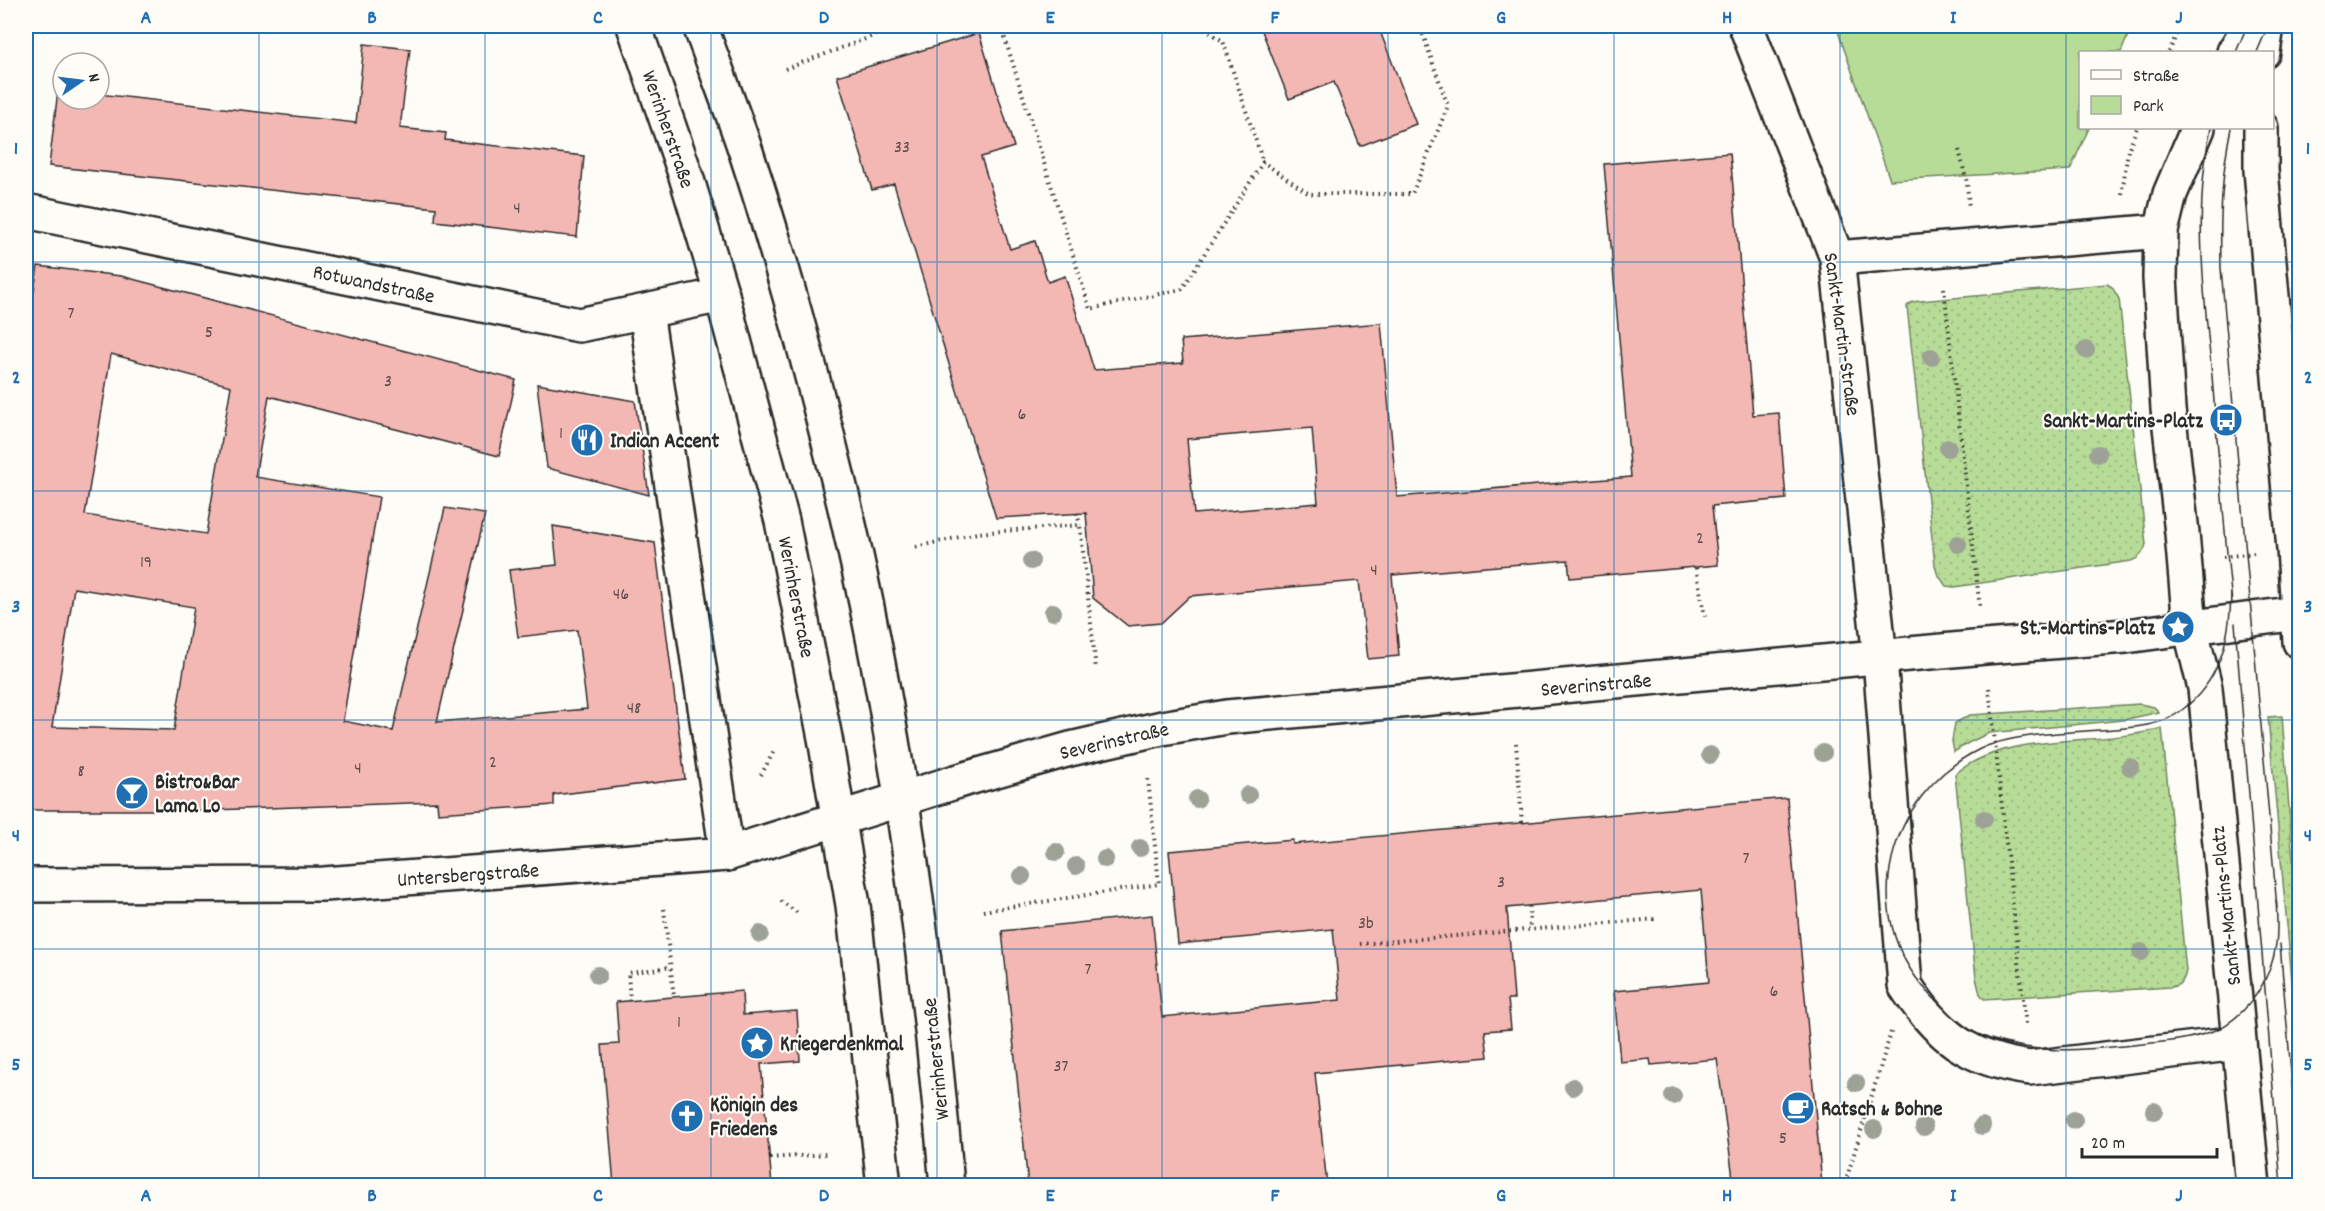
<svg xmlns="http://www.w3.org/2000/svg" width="2325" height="1211" viewBox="0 0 2325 1211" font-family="Dekko,sans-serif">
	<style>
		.grass { fill: url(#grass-dots); stroke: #718461; stroke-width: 1.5 }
		.green { fill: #b7dc97; stroke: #718461; stroke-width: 1.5 }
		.building { fill: #f4b8b4; stroke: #2b2b2b; stroke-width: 1.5; fill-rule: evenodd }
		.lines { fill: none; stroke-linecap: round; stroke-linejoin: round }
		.minor-casing { stroke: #2b2b2b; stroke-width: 38 }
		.major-casing { stroke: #2b2b2b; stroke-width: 38 }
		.path { stroke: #2b2b2b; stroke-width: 4; stroke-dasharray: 1.5 4.5; stroke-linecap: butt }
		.minor { stroke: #fdfcf7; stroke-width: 33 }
		.major { stroke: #fdfcf7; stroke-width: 33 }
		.tram { stroke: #2b2b2b; stroke-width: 1.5 }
		.tree { fill: #9da196 }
		.grid { fill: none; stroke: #1f6fb2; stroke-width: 1.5; stroke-opacity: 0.55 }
		.labels { text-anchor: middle; stroke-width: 4.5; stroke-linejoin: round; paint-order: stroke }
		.number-label { font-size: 18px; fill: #5d4e4d }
		.street-label { font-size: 21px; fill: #2b2b2b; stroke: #fdfcf7 }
		.poi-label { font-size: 21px; font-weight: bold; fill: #2b2b2b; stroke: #fdfcf7; text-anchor: start }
		.neatline { fill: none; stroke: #1f6fb2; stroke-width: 2 }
		.grid-label { font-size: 20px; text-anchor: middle; font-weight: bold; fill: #1f6fb2 }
	</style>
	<defs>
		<pattern id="grass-dots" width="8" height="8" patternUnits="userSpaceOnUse" patternTransform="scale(1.5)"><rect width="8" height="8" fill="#b7dc97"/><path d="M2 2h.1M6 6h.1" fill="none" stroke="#9ebd82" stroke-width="1.8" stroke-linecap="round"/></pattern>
	</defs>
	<rect width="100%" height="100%" fill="#fdfcf7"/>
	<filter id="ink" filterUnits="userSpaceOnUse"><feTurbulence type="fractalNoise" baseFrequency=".0167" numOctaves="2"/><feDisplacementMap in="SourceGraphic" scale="12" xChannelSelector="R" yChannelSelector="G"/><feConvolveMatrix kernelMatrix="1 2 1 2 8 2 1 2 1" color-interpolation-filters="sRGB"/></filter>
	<g filter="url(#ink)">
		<g class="grass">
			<path d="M2107,284L2112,287L2119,299L2146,544C2144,553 2140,558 2131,561L1954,587L1946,586L1937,573L1935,565L1907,306L1912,302L1920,301Z"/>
			<path d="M2140,704L2154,707L2159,712L2123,720L1989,733L1968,743L1954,752L1952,741L1955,723L1970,715Z"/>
			<path d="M2282,716L2299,940V1057L2268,717Z"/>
			<path d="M2162,728L2186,971C2184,981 2180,986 2170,987L1984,999L1980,994L1976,978L1955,774C2010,729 2096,748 2162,728Z"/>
		</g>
		<path class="green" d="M1836,26H2132L2121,52H2080V128H2089L2070,170L1890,180Z"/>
		<g class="building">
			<path d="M1260,26H1378L1416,124L1360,146L1334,82L1289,99Z"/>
			<path d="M979,33L1014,147L981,157L1010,249L1035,241L1048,282L1065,276L1094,370L1183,363L1181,340L1381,323L1397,497L1631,477L1604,164L1730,153L1753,415L1779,413L1786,499L1712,506L1718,565L1570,578L1568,560L1392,575L1399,656L1368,659L1359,581L1190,596L1161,623L1128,626L1093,598L1086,513L996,518L894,184L872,190L837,76ZM1312,428L1318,503L1194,514L1187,439Z"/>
			<path d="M364,44L410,49L400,128L446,133L445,140L584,156L577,237L435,221L436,208L49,166L58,90H63V99H99V94L356,123Z"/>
			<path d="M38,266L121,276L516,380L499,456L269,396L255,477L379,497L343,721L393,731L445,508L485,514L437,722L587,709L577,630L518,637L509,570L557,565L553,526L655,543L685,779L554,795V805L438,813L437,802L212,810H26V340ZM111,354L231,386L206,534L85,515ZM74,588L194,607L174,730L52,727Z"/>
			<path d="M537,384L635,401L649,495L547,468Z"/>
			<path d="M1787,798L1822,1185H1734L1717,1059L1651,1065L1650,1059L1620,1062L1614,991L1709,982L1701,890L1507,908L1514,999H1508L1511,1029L1485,1031L1488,1057L1315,1073L1327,1185H1028L1002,931L1152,915L1162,1017L1340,1000L1333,929L1178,944L1169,851L1293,840V844Z"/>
			<path d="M742,991L743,1015L797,1011L800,1061L761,1064L772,1185H614L602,1045L619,1044L616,1002Z"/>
		</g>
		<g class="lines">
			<g class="minor-casing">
				<g id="minor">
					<path d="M1746,26L1837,258L1880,658L1905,985C1938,1036 1969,1060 2030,1068L2238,1043"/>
					<path d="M26,211L579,325L722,295"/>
					<path d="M1837,258L2161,231"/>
					<path d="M646,312L727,854"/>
					<path d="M26,885L324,884L727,854L965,779L1070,749L1162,728L1227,717L1985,647L2126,636L2298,613"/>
				</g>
			</g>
			<g class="major-casing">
				<g id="major">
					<path d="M634,26L685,173L722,295L782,521L825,738L853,905L884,1186"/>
					<path d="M700,26C715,67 731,108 745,149C784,268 817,390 846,512C898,733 928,960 947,1186"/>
					<path d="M2234,52L2250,26"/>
					<path d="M2263,52L2267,26"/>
					<path d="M2198,128L2170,194L2161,231L2160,278L2168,409L2182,533L2190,627L2205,688L2253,1186"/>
					<path d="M2261,128V170L2294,549L2300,642"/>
				</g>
			</g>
			<g class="path">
				<path d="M1001,26L1090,309L1182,289L1263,162L1309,194H1412L1448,106L1422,32L1441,26"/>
				<path d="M1199,26L1223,41L1263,162"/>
				<path d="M2169,52L2180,26"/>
				<path d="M785,69L900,26"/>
				<path d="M1959,150L1967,183L1969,208"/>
				<path d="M2122,194L2128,150L2137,128"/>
				<path d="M1944,288L1980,609"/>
				<path d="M1077,513L1080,525"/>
				<path d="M916,547L977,533L1080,525L1096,669"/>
				<path d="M2223,557L2254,553"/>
				<path d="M1696,568L1705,617"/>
				<path d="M1989,688L2026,1026"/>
				<path d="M1516,743L1522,822"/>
				<path d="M761,775L774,751"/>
				<path d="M781,901L799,914"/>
				<path d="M1529,906L1530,930"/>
				<path d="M664,909L674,997"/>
				<path d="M983,911L1159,884L1148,779"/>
				<path d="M1360,944L1656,919"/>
				<path d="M630,1001L628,973L671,967"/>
				<path d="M770,1158L827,1154"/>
				<path d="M1847,1177L1891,1032"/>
			</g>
			<use href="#minor" class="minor"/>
			<use href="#major" class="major"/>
			<g class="tram">
				<path d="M2236,52L2247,26"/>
				<path d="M2257,52L2268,26"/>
				<path d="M2211,128C2193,209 2204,294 2212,376C2218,452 2224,527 2232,603"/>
				<path d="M2231,128C2221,174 2220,221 2221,268L2277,908"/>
				<path d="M2231,594C2230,639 2220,681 2182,710C2164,725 2138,727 2115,729C2078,732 2012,733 1980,749C1888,794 1855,914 1928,992C1941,1006 1956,1023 1973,1032C2032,1060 2099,1048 2162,1042C2181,1040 2203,1036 2220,1028C2250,1012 2272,977 2276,944C2278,930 2277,915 2276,900"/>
				<path d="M2235,623L2281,1186"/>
				<path d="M2280,944L2300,1177"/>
			</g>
		</g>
		<g class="tree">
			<circle cx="2086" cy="350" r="9"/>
			<circle cx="1931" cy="357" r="9"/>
			<circle cx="1948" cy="448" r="9"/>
			<circle cx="2098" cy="454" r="9"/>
			<circle cx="1958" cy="544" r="9"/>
			<circle cx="1031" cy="561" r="9"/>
			<circle cx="1053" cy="612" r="9"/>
			<circle cx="1823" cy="753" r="9"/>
			<circle cx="1710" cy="755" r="9"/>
			<circle cx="2130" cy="767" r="9"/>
			<circle cx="1248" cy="795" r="9"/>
			<circle cx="1197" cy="799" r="9"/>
			<circle cx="1984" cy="819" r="9"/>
			<circle cx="1140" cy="848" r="9"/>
			<circle cx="1056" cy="852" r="9"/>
			<circle cx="1105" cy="859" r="9"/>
			<circle cx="1076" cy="866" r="9"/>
			<circle cx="1022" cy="876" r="9"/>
			<circle cx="760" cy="934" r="9"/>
			<circle cx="2141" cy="952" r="9"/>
			<circle cx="598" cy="975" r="9"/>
			<circle cx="1856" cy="1083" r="9"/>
			<circle cx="1573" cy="1087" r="9"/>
			<circle cx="1673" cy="1096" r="9"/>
			<circle cx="2154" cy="1111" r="9"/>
			<circle cx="2074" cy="1120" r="9"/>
			<circle cx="1982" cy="1126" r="9"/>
			<circle cx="1924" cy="1127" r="9"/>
			<circle cx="1874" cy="1129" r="9"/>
		</g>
	</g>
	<path class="grid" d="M259,26V1186M485,26V1186M711,26V1186M937,26V1186M1162,26V1186M1388,26V1186M1614,26V1186M1840,26V1186M2066,26V1186M26,262H2300M26,491H2300M26,720H2300M26,949H2300"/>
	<defs>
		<g id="bus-disc" transform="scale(1.725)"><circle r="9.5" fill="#1f6fb2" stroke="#fdfcf7"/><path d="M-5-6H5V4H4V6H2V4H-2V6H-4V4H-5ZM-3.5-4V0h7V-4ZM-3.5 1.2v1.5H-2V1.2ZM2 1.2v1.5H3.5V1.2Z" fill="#fff"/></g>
		<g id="restaurant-disc" transform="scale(1.725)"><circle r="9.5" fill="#1f6fb2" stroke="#fdfcf7"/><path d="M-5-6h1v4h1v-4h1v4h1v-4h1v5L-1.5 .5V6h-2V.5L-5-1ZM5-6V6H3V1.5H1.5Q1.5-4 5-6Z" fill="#fff"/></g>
		<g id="sight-disc" transform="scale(1.725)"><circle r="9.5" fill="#1f6fb2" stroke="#fdfcf7"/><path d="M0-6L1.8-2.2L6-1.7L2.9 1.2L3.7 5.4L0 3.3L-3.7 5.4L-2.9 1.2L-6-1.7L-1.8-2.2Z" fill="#fff"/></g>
		<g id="bar-disc" transform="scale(1.725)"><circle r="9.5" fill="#1f6fb2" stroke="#fdfcf7"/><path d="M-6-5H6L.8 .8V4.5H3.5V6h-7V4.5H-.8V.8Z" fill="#fff"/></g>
		<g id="cafe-disc" transform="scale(1.725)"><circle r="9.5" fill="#1f6fb2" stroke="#fdfcf7"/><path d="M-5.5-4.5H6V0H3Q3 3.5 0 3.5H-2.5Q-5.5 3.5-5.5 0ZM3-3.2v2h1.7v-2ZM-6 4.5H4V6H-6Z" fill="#fff"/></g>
		<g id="church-disc" transform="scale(1.725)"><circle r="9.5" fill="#1f6fb2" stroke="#fdfcf7"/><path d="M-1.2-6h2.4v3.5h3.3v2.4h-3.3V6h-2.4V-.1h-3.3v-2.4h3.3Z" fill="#fff"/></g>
	</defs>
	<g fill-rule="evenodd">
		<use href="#bus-disc" x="2226" y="420"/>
		<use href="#restaurant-disc" x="587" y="440"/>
		<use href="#sight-disc" x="2178" y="627"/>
		<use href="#bar-disc" x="132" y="793"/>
		<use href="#sight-disc" x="757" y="1043"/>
		<use href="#cafe-disc" x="1798" y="1108"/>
		<use href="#church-disc" x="687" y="1116"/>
	</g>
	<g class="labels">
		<g class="number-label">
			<text x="902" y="152">33</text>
			<text x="517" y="213">4</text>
			<text x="71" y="318">7</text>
			<text x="209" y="337">5</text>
			<text x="388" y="386">3</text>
			<text x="1022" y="419">6</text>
			<text x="561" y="438">1</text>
			<text x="1700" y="543">2</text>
			<text x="146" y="567">19</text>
			<text x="1374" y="575">4</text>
			<text x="621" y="599">46</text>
			<text x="634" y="713">48</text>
			<text x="493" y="767">2</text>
			<text x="358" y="773">4</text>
			<text x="81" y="776">8</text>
			<text x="1746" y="863">7</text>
			<text x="1501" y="887">3</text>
			<text x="1366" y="928">3b</text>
			<text x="1088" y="974">7</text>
			<text x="1774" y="996">6</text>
			<text x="679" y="1027">1</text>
			<text x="1061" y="1071">37</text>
			<text x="1783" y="1143">5</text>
		</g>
		<g class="street-label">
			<text transform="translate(669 129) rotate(71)" y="7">Werinherstraße</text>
			<text transform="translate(374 283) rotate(12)" y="7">Rotwandstraße</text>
			<text transform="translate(1843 334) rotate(82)" y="7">Sankt-Martin-Straße</text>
			<text transform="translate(797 597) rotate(79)" y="7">Werinherstraße</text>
			<text transform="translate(1596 684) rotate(-5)" y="7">Severinstraße</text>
			<text transform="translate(1114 740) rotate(-13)" y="7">Severinstraße</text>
			<text transform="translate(468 874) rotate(-4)" y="7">Untersbergstraße</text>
			<text transform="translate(2225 906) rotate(-96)" y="7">Sankt-Martins-Platz</text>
			<text transform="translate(935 1059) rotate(-96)" y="7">Werinherstraße</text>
		</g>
		<g class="poi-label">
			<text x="2203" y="427" text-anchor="end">Sankt-Martins-Platz</text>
			<text x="610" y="447">Indian Accent</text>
			<text x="2155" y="634" text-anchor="end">St.-Martins-Platz</text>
			<text x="155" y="788">Bistro&amp;Bar<tspan x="155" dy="24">Lama Lo</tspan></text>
			<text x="780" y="1050">Kriegerdenkmal</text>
			<text x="710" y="1111">Königin des<tspan x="710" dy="24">Friedens</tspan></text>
			<text x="1821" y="1115">Ratsch &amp; Bohne</text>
		</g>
	</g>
	<rect width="2325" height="1211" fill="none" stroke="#fdfcf7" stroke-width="66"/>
	<rect x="2079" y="51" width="195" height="78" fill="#fdfcf7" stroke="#a9a8a5" stroke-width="1.5"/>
	<rect x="2091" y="70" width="30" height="9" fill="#fdfcf7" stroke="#a9a8a5" stroke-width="1.5"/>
	<text x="2133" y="81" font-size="18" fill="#2b2b2b">Straße</text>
	<rect x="2091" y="96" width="30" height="18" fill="#b7dc97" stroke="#a9a8a5" stroke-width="1.5"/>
	<text x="2133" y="111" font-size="18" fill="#2b2b2b">Park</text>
	<g transform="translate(81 81) rotate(76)"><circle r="28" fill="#fdfcf7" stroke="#a9a8a5" stroke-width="1.5"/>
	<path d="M0-4.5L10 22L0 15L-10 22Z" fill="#1f6fb2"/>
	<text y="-9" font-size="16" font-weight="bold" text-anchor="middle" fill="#2b2b2b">N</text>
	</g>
	<path d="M2082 1148v9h135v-9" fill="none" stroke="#2b2b2b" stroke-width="3"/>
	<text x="2091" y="1148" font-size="18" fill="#2b2b2b" stroke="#fdfcf7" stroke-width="4.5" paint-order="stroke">20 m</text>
	<rect x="33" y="33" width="2259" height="1145" class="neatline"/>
	<g class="grid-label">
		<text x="146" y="23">A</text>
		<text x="372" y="23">B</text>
		<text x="598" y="23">C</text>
		<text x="824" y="23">D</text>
		<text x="1050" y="23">E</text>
		<text x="1275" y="23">F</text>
		<text x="1501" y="23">G</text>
		<text x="1727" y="23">H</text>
		<text x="1953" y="23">I</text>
		<text x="2179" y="23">J</text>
		<text x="16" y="154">1</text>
		<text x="2308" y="154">1</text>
		<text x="16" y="383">2</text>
		<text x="2308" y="383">2</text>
		<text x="16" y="612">3</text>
		<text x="2308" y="612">3</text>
		<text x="16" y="841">4</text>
		<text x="2308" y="841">4</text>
		<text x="16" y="1070">5</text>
		<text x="2308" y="1070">5</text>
		<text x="146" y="1201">A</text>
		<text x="372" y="1201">B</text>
		<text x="598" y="1201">C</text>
		<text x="824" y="1201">D</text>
		<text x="1050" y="1201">E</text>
		<text x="1275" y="1201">F</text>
		<text x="1501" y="1201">G</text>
		<text x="1727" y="1201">H</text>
		<text x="1953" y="1201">I</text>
		<text x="2179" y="1201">J</text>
	</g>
</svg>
